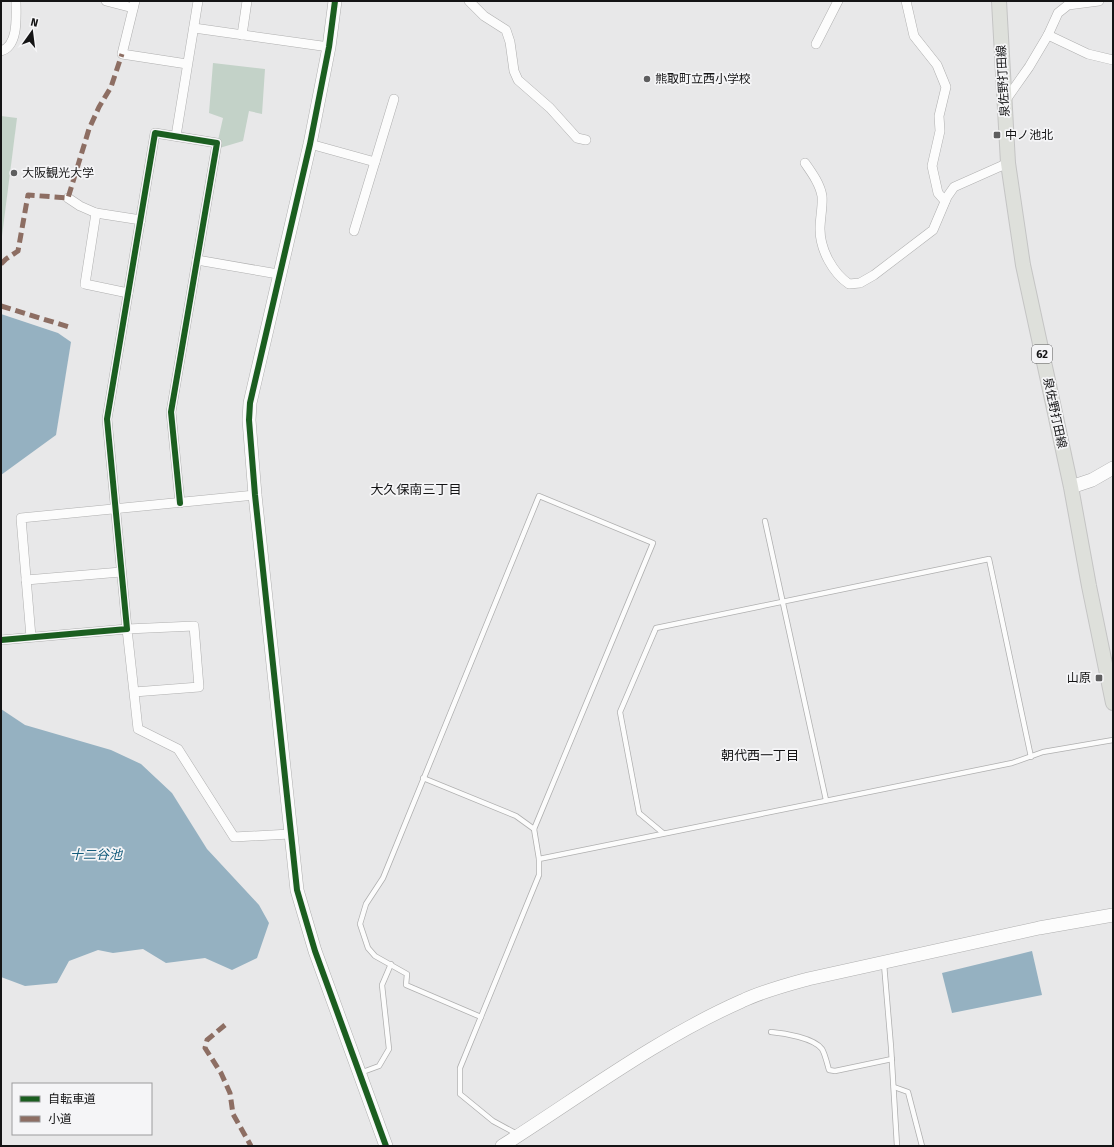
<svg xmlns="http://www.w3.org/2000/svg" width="1114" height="1147" viewBox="0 0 1114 1147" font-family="'Fira Sans','Noto Sans JP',sans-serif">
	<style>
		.green { fill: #c3d2c8 }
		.water { fill: #95b1c1 }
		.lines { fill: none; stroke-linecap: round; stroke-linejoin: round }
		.lane-casing { stroke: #afafaf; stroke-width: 6 }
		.street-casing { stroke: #afafaf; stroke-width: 10 }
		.secondary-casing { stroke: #afafaf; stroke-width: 14 }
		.primary-casing { stroke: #c4c4c4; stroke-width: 16 }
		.lane { stroke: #fcfcfc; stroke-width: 4.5 }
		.street { stroke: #fcfcfc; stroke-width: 9 }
		.secondary { stroke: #fcfcfc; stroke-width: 13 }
		.primary { stroke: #dee0db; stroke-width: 14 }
		.quiet { stroke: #8d6e63; stroke-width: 5; stroke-dasharray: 10 5; stroke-linecap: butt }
		.cycleway-casing { stroke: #f5f5f7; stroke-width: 8 }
		.cycleway { stroke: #1b5e20; stroke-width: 6 }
		.poi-dot { fill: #5e5e5f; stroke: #f5f5f7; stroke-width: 1.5 }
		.labels { text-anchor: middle; stroke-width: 3.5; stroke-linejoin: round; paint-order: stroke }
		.shield { fill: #f5f5f7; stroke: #585859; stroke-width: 1 }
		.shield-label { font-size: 11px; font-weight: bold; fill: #141415 }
		.poi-label { font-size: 12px; fill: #141415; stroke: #f5f5f7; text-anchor: start }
		.street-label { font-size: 12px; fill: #141415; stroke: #f5f5f7 }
		.neighbourhood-label { font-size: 13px; fill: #141415; stroke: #f5f5f7 }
		.water-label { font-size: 13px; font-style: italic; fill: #145c7c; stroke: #f5f5f7 }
	</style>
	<rect width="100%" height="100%" fill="#e8e8e9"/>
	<g class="green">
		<path d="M213,63L265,69L262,114L249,111L243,141L216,149L223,118L209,113Z"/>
		<path d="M1,116L17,118L1,244Z"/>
	</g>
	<g class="water">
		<path d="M1,314L58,333L71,342L56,435L1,475Z"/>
		<path d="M1,709L25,725L111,750L141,764L172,793L207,849L259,905L269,923L257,958L232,970L205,958L166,963L143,949L113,953L98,950L69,961L57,983L25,986L1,977Z"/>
		<path d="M1032,951L1042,995L952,1013L942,973Z"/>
	</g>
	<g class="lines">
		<g class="lane-casing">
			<g id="lane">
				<path d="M765,521L826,800"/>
				<path d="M423,778L516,816L534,829"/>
				<path d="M663,833L639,813L620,712L656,628L989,559L1031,757"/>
				<path d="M884,964L891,1047L897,1146"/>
				<path d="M481,1017L406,985L407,974L375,956L368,948L360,924L366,904L383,878L539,496L653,543L534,829L539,859"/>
				<path d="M771,1032C784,1033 814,1038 822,1049C825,1054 827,1063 829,1070L835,1071L892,1059"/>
				<path d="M360,1073L379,1066L389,1049L382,985L391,964"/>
				<path d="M894,1087L908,1092L922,1146"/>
				<path d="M517,1134L493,1121L460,1094V1068L539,875V859L1012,763L1043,752L1113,740"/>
			</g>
		</g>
		<g class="street-casing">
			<g id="street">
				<path d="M106,1L133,8"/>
				<path d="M135,1L122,54L187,64"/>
				<path d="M469,1L484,16L506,30L510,42L514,71L518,80L550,108L577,138L586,140"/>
				<path d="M906,1L914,36L937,65L946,87L939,116L940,131L932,166L938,193L945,201"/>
				<path d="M194,28L329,47"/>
				<path d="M242,35L247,1"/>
				<path d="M1048,35L1088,54L1113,60"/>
				<path d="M816,44L838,1"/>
				<path d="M1,51C19,46 16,15 16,1"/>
				<path d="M1005,101L1029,67L1048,35L1058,13L1068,5L1099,1"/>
				<path d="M176,136L198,1"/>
				<path d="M310,144L375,162"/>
				<path d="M805,163C812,173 820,184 822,196C823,206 820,218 820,229C820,250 833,273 849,284L860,283L874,275L933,230L947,197L954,187L1008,163"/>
				<path d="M68,198L80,206L96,213"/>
				<path d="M354,231L394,99"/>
				<path d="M197,260L278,274"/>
				<path d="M128,293L85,284L96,213L141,220"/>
				<path d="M26,580L121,572"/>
				<path d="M31,637L21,518L255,495"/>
				<path d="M1,640L127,629L107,419L155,133L217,143L171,412L180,503"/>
				<path d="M134,692L199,687L194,626L127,629L138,729L178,749L234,837L290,834"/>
			</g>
		</g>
		<g class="secondary-casing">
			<g id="secondary">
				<path d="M335,1L329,47L310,144L250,403L249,420L255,495L297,890L315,951L386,1146"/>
				<path d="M1071,487L1092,480L1113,468"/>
				<path d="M502,1146C581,1096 656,1039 742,1001C763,991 786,985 808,979L1039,928L1113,915"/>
			</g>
		</g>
		<g class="primary-casing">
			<path id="primary" d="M999,1L1008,163L1023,265L1071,487L1089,586L1113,703"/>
		</g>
		<use href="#lane" class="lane"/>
		<use href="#street" class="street"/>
		<use href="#secondary" class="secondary"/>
		<use href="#primary" class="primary"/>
		<g class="quiet">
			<path d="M1,264L6,259L18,251L28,195L68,198L89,129L99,107L111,87L122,54"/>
			<path d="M1,306L69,327"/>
			<path d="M225,1025L207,1040L205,1048L221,1073L230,1093L233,1114L251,1146"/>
		</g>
		<g class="cycleway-casing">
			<g id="cycleway">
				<path d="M335,1L329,47L310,144L250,403L249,420L255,495L297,890L315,951L386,1146"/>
				<path d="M1,640L127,629L107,419L155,133L217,143L171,412L180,503"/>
			</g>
		</g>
		<use href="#cycleway" class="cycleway"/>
	</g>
	<g class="poi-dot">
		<circle cx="647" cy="79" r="4"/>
		<rect x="993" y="131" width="8" height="8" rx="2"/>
		<circle cx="14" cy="173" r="4"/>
		<rect x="1095" y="674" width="8" height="8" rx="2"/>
	</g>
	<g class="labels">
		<rect class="shield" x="1032" y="345" width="20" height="18" rx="3"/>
		<g class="shield-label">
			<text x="1042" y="358">62</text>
		</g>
		<g class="poi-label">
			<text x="655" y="83">熊取町立西小学校</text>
			<text x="1005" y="139">中ノ池北</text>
			<text x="22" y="177">大阪観光大学</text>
			<text x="1091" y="682" text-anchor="end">山原</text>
		</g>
		<g class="street-label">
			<text transform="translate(1003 81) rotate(-93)" y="4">泉佐野打田線</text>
			<text transform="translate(1055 413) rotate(78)" y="4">泉佐野打田線</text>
		</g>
		<g class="neighbourhood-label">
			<text x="416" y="494">大久保南三丁目</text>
			<text x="760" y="760">朝代西一丁目</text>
		</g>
		<g class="water-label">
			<text x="96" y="859">十二谷池</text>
		</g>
	</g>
	<rect width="1114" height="1147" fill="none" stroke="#141415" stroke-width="4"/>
	<rect x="12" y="1083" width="140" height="52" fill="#f5f5f7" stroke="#9b9b9d"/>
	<rect x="20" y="1096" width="20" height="6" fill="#1b5e20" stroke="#9b9b9d"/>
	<text x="48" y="1103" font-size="12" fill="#141415">自転車道</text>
	<rect x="20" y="1116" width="20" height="6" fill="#8d6e63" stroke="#9b9b9d"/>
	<text x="48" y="1123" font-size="12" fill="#141415">小道</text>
	<g transform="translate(32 32) rotate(14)" stroke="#f5f5f7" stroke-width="3" paint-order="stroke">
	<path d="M0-3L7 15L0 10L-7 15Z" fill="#141415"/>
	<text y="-6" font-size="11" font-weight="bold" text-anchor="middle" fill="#141415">N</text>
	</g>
</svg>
